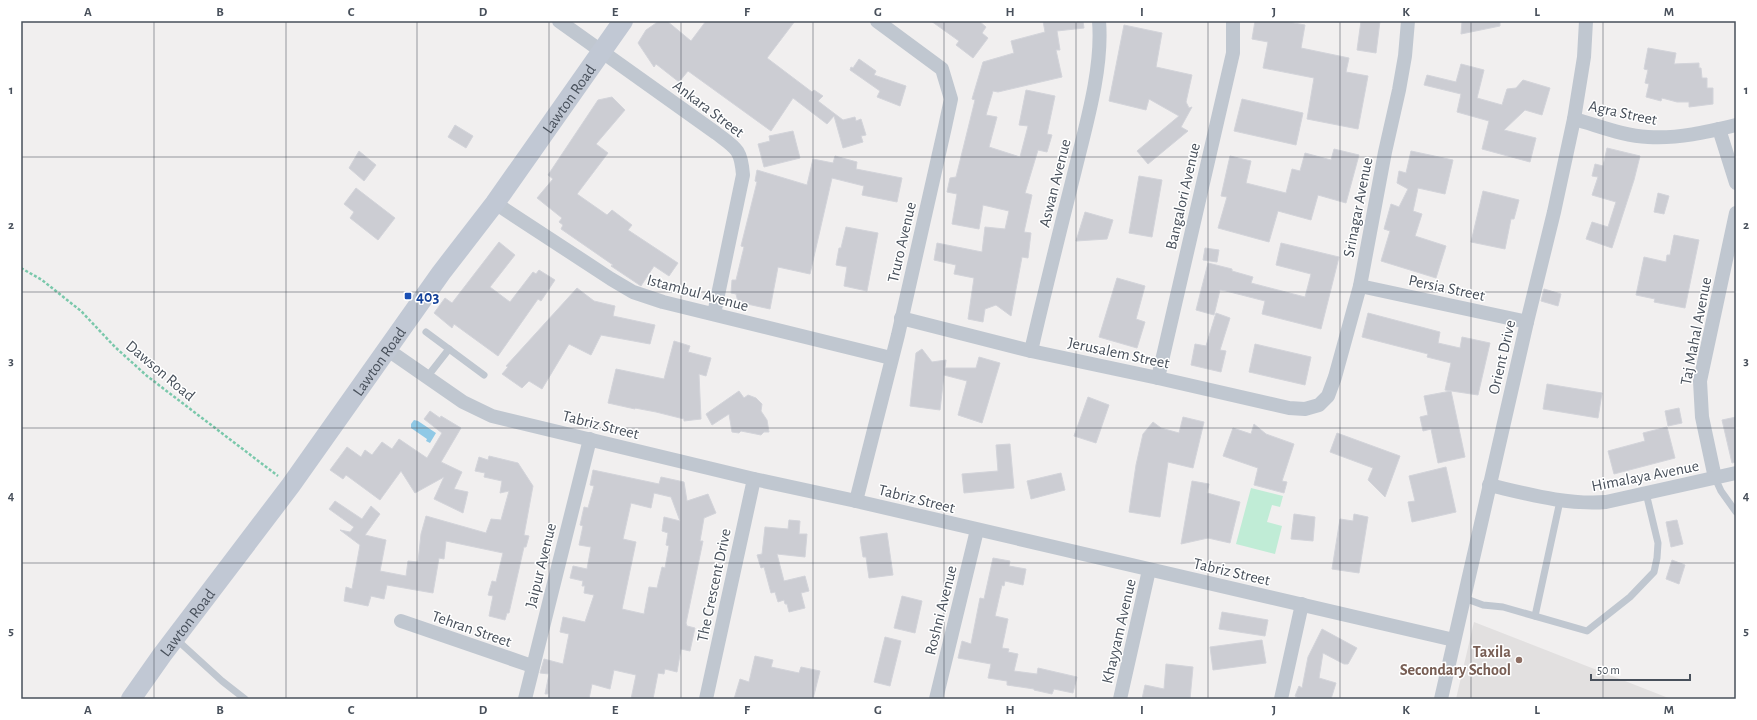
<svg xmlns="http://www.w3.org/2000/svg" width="1757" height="720" viewBox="0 0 1757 720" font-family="'Alegreya Sans',sans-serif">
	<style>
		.education { fill: #e2e0e0 }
		.green { fill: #c0ecd6 }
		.water { fill: #90c9e6 }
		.building { fill: #cccdd3; stroke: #d3d4da; fill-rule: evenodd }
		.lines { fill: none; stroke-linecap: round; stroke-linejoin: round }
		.path { stroke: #7ac8ab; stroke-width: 2.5; stroke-dasharray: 3 2; stroke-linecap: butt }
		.lane { stroke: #c0c7d0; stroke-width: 7 }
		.street { stroke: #c0c7d0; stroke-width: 14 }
		.secondary { stroke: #c1c8d4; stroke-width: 20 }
		.grid { fill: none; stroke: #48505b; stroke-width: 1; stroke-opacity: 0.55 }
		.transit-dot { fill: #1a4fb4; stroke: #fff; stroke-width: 1.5 }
		.education-dot { fill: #8d6e63; stroke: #fff; stroke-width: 1.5 }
		.labels { text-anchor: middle; stroke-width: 3; stroke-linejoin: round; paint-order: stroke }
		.street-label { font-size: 16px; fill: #48505b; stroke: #fff }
		.transit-label { font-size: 16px; font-weight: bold; fill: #164399; stroke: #fff; text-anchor: start }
		.education-label { font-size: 16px; font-weight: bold; fill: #785e54; stroke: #fff; text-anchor: end }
		.neatline { fill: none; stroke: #48505b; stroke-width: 1.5 }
		.grid-label { font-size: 13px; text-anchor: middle; font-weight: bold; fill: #48505b }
	</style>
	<rect width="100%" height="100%" fill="#f1efef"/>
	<path class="education" d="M1474,622L1671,699H1456Z"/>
	<path class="green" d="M1251,488L1283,496L1280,507L1272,505L1267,522L1282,526L1275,554L1236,544Z"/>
	<path class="water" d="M414,420L418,421L436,433L430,443L426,441L427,439L411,428V424Z"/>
	<g class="building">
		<path d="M659,21H667L691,41L706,21H795L767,58L812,92L814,90L823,96L818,101L843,120L855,117L856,121L861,119L866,135L861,136L863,142L843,148L834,116L827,124L793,98L771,131L688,71L679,82L656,64L654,67L638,43L646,30Z"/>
		<path d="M931,21H979L986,27L982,33L988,38L973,58L956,45L959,41Z"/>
		<path d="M1043,21H1083L1084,28L1057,31L1060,50H1056L1062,77L998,92L993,91L986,115L997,117L989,147L1020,157L1028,126L1019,125L1026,90L1055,96L1047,134L1052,135L1047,152L1038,150L1025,193L1032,195L1024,232L1031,233L1028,258L1022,257L1011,316L996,305L985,309L983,322L968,319L974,278L954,274L956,265L934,260L937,243L982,252L985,227L1005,229L1009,211L983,205L979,229L952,224L957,194L947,192L950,178L956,177L975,100L972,99L983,62L1014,53L1011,41L1045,32Z"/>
		<path d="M1255,21H1283L1305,25L1301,48L1349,58L1346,72L1368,76L1358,129L1307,119L1314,78L1263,68L1268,42L1252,39Z"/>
		<path d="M1361,21H1380L1376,53L1357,50Z"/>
		<path d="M1462,21H1500V26L1461,34Z"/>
		<path d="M1124,25L1162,33L1156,67L1192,75L1186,102L1189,108L1192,107L1181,127L1188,131L1148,164L1137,151L1179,116L1149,99L1146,110L1109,101Z"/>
		<path d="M1648,48L1676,53L1674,64L1699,63V68H1701L1702,78H1707V88H1713V104L1689,107V102H1677L1662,98L1661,101L1646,97L1649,84L1645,83L1648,70L1644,69Z"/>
		<path d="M859,59L876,71L874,75L906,86L900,106L877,97L880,91L850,70L851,67L853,68Z"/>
		<path d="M1461,64L1484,70L1477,98L1502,105L1507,89L1516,88L1523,80L1550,88L1542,115L1525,110L1504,130L1536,138L1530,162L1482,149L1489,121L1457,112L1461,94L1424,85L1427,75L1456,82Z"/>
		<path d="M612,97L625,110L596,144L608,153L577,194L607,215L612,210L632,225L628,230L678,263L669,276L654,266L641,286L611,266L613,265L561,229L563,225L559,222L562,218L537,198L553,179L548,175L598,100Z"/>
		<path d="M1242,99L1303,113L1296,145L1234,131Z"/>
		<path d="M455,125L473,136L466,148L448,137Z"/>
		<path d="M793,131L800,158L764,167L758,144L770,141L769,136Z"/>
		<path d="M1607,148L1640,156L1634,180L1612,248L1586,239L1592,222L1608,227L1616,202L1592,195L1598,177L1592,176L1595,164L1603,166Z"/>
		<path d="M1334,149L1359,155L1346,203L1318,195L1311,220L1278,211L1269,242L1218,228L1227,197L1221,196L1230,156L1251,161L1246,183L1286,193L1292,169L1300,171L1305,153L1331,160Z"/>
		<path d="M359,151L376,165L364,181L349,168Z"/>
		<path d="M1411,151L1453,160L1445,194L1418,188L1413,211L1422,214L1415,236L1446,246L1436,278L1381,261L1390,231L1384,229L1391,204L1399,207L1408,189L1397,183L1399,171L1406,173Z"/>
		<path d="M835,156L857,162L856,169L902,178L897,202L862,195L864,186L832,178L810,274L778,267L770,309L738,302L736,294L731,293L732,280H736L744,247L741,246L757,182L755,181L757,170L807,185L813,159L833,163Z"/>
		<path d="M1139,176L1162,180L1152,237L1129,233Z"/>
		<path d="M356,188L395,218L378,240L350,218L354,212L344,204Z"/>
		<path d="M1483,191L1519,200L1514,219H1511L1505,249L1471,242Z"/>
		<path d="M1658,193L1669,196L1664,214L1654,212Z"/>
		<path d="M1085,212L1113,220L1107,239L1076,241Z"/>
		<path d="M846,227L878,233L867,291L844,286L847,267L836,265L839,248H841Z"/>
		<path d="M1674,235L1699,240L1685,308L1654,302L1655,299L1636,295L1644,257L1666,262L1667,255H1670Z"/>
		<path d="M499,242L515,255L490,287L510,302L533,272L536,274L539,270L555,280L541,301L538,299L498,356L454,324L452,328L434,313L445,298L452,303Z"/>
		<path d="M1281,243L1339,257L1321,329L1262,314L1265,301L1226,291L1220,290L1214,315L1196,310L1208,263L1232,269V271L1253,277L1251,283L1305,297L1311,274L1276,265Z"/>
		<path d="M1205,248L1219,250L1217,262L1203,260Z"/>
		<path d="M1117,278L1145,286L1136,319L1145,322L1137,348L1099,337Z"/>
		<path d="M577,288L594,301L615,306L613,316L655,325L650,344L601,335L591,355L569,344L542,389L529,381L522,388L502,374L508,367L506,366Z"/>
		<path d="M1544,289L1561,294L1558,306L1541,301Z"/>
		<path d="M1216,313L1230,318L1220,350L1226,351L1221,372L1191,365L1195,344L1206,346Z"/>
		<path d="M1368,313L1440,332L1438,343L1460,348L1462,337L1490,343L1478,395L1445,390L1451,363L1427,357L1428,354L1362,337Z"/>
		<path d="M674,341L690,346L688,352L711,358L706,376L699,374L701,419L684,421V419L656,412L635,408V409L608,403L616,369L664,379Z"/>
		<path d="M1255,344L1311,357L1305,385L1249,372Z"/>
		<path d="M922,349L932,362L946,360L945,368H976L979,357L1000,363L982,423L958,415L967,381L944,375L940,410L910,406L916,353Z"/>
		<path d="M1547,384L1602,393L1598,418L1543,409Z"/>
		<path d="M739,391L744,398L748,395L756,398L762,404L761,411L767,420L769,432H764L761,435L741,431L739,433L732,432L729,414L712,425L706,414Z"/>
		<path d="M1451,391L1465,457L1438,463L1431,429L1423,431L1420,417L1428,415L1424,396Z"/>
		<path d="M1088,397L1109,405L1096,443L1074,436Z"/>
		<path d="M1679,408L1682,423L1668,426L1665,411Z"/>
		<path d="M430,411L440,418L441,416L461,428L441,462L462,472L454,489L468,492L463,513L434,499L444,477L415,493L401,471L380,500L346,475L343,479L330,470L347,447L361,457L365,450L372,455L382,442L392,449L399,439L427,458L442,433L424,419Z"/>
		<path d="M1183,417L1204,422L1193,468L1168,462L1160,517L1129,512L1136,465L1143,434L1153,422L1161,428L1179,433Z"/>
		<path d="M1736,417V462L1732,463L1722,420Z"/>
		<path d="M1254,424L1266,434L1294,444L1282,481L1287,482L1284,493L1254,485L1258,468L1223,456L1233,428L1251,434Z"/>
		<path d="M1667,427L1675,458L1614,474L1608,451L1645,441L1643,433Z"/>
		<path d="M1337,433L1400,456L1385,497L1368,480L1373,468L1330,452Z"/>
		<path d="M1010,444L1014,488L964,493L962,474L998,471L996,445Z"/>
		<path d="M489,456L518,463L533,486L524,535L529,536L526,547H524L509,613H507L505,620L489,616L493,596L488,595L492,581L496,582L503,553L446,541L444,559L439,558L433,593L387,585L384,599L371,596L368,606L344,601L346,587L352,589L360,545L340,530L350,532L354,527L329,509L335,501L362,519L371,506L380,514L365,535L386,540L380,571L406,576L408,561L418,562L421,534L426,516L486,533L491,519L501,520L509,491L500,493L502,481L484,477L485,473L475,471L479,457L488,460Z"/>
		<path d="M1446,467L1456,512L1412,522L1408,502L1415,501L1409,476Z"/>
		<path d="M593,470L659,484L661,477L684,482L687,501L708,494L716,513L704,518L700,541H703L686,623L687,626L695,628L690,651L681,649L677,672L665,669L664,674L658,673L653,699H631L636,675L614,670L610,689L592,684L589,699H548L549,694H545L549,674L540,673L544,659L563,664L569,634L560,632L563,617L585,622L594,595L584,593L585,586H582L583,581L570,578L573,566L587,569L591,547L579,545L583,526L580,525L584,507L588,508L594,486L590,485ZM654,493L671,497L680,521L664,517L662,531L668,533L666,545L669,546L665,568L662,567L657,588L649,587L644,614L622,609L636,542L623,539L631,503L651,508Z"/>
		<path d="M1061,473L1065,490L1031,499L1027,481Z"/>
		<path d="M1192,481L1209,484L1207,493L1240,502L1230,543L1208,538L1181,544Z"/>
		<path d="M1294,514L1315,517L1313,541L1291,539Z"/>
		<path d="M1354,514L1368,517L1359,573L1332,569L1340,519L1353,521Z"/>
		<path d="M789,520L800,521L799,534H807L805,557L777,554L784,581L805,576L809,591L801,593L805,608L789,612L787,604H785L784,600L778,602L775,592L771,593L764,567L761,568L757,555L762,554L765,527L788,529Z"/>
		<path d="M1677,520L1683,544L1671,547L1666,522Z"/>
		<path d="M887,533L893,575L869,578L866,557H863L860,537Z"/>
		<path d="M993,558L1010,561L1009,566L1026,569L1023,585L1005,581L1004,586L1002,585L995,616L1008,619L1002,648L1009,649L1008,652L1018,654L1014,671L1037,674L1038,668L1077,677L1073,693L1054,689L1052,694L1034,690V689L1007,685V681L988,678L991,664L958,658L962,641L971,644L980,598L984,599Z"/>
		<path d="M1672,560L1685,565L1679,584L1666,579Z"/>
		<path d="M902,596L922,601L915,633L894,628Z"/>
		<path d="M1222,612L1268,620L1265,636L1219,629Z"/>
		<path d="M1322,629L1357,648L1348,664H1344L1323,653L1319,678L1336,683L1331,699H1300L1295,696L1299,686L1302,688L1308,657Z"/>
		<path d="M885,637L901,641L890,686L874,682Z"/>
		<path d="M1262,640L1266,663L1213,670L1210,647Z"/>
		<path d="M755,656L773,660L771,667L799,673L801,667L820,671L813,699H734L740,679L749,682Z"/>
		<path d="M1166,664L1193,667L1190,699H1142L1145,685L1164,689Z"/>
	</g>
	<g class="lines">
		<path class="path" d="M21,268L42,280L81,311L115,347L147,376L278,476"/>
		<g class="lane">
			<path d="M426,332L484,375"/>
			<path d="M427,377L449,349"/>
			<path d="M1715,478L1721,491L1736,512"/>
			<path d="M1464,598L1483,605L1503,607L1587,631L1630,597L1654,572L1657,558L1658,543L1646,493"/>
			<path d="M1535,616L1560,501"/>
			<path d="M176,639L222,681L245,699"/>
		</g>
		<g class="street">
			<path d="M559,21L716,133C736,148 741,149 743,175L714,314"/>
			<path d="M1574,119C1597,125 1623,136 1648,137C1678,139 1707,132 1736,125"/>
			<path d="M1719,129L1736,183"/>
			<path d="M495,203L611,279L633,292L663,302L891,358"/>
			<path d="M1360,286L1527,322"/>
			<path d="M901,318L1031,351L1158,378L1289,408L1305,409L1319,405L1328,396L1335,377L1360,286L1385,152L1399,90L1405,56L1408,21"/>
			<path d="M388,350L463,402L492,416L754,479L856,501L1454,640"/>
			<path d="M1031,351C1045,290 1060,230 1075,170C1086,125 1103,68 1099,21"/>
			<path d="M1158,378L1233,53V21"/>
			<path d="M1715,478L1702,417L1700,381L1736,213"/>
			<path d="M1489,485C1528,494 1566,505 1606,502L1736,473"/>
			<path d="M856,501L898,335L945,127L951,99L942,69L877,21"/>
			<path d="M401,621L532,666"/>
			<path d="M525,699L590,439"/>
			<path d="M706,699L754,479"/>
			<path d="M936,699L977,530"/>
			<path d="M1120,699L1149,570"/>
			<path d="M1281,699L1302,604"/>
			<path d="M1441,699L1527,322L1554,212L1574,119L1584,57L1586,21"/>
		</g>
		<path class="secondary" id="s1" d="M131,699L162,655L291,485L441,273L495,203L623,21"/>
	</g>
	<path class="grid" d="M154,21V699M286,21V699M417,21V699M549,21V699M681,21V699M813,21V699M944,21V699M1076,21V699M1208,21V699M1340,21V699M1471,21V699M1603,21V699M21,157H1736M21,292H1736M21,428H1736M21,563H1736"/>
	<rect class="transit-dot" x="404" y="292" width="8" height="8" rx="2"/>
	<circle class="education-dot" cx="1519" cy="660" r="4"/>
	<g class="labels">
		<g class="street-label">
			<text dy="6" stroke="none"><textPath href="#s1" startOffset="743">Lawton Road</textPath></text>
			<text transform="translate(709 108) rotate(37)" y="6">Ankara Street</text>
			<text transform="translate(1623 112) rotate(12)" y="6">Agra Street</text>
			<text transform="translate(1054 183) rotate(-76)" y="6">Aswan Avenue</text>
			<text transform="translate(1182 196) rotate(-77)" y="6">Bangalori Avenue</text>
			<text transform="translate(1357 207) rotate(-79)" y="6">Srinagar Avenue</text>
			<text transform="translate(901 242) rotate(-77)" y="6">Truro Avenue</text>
			<text transform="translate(1447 287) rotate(12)" y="6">Persia Street</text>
			<text transform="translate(698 292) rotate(15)" y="6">Istambul Avenue</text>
			<text transform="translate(1695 331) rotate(-79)" y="6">Taj Mahal Avenue</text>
			<text transform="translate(1119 352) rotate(12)" y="6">Jerusalem Street</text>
			<text transform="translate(1501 357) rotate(-77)" y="6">Orient Drive</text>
			<text dy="6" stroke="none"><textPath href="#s1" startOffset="419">Lawton Road</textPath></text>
			<text transform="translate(161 370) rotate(40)" y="6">Dawson Road</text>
			<text transform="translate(601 424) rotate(14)" y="6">Tabriz Street</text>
			<text transform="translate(1645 475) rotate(-11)" y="6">Himalaya Avenue</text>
			<text transform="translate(917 498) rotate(14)" y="6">Tabriz Street</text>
			<text transform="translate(540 565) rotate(-76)" y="6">Jaipur Avenue</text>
			<text transform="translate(1232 571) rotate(13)" y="6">Tabriz Street</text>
			<text transform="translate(713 585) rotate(-78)" y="6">The Crescent Drive</text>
			<text transform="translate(940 610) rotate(-76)" y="6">Roshni Avenue</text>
			<text dy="6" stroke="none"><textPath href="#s1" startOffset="95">Lawton Road</textPath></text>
			<text transform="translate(472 628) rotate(19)" y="6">Tehran Street</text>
			<text transform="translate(1118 631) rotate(-77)" y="6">Khayyam Avenue</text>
		</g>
		<g class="transit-label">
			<text x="416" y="302">403</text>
		</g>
		<g class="education-label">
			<text x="1511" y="657">Taxila<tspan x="1511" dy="18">Secondary School</tspan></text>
		</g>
	</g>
	<rect width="1757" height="720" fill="none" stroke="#ffffff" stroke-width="44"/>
	<path d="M1591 674v6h99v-6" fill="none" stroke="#48505b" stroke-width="2"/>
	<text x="1597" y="674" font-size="12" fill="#48505b" stroke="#ffffff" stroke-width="3" paint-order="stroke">50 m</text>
	<rect x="22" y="22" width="1713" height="676" class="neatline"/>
	<g class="grid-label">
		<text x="88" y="16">A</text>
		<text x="220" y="16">B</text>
		<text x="351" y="16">C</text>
		<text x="483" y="16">D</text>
		<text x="615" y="16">E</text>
		<text x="747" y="16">F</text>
		<text x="878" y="16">G</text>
		<text x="1010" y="16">H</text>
		<text x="1142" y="16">I</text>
		<text x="1274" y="16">J</text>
		<text x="1406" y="16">K</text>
		<text x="1537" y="16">L</text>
		<text x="1669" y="16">M</text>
		<text x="11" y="94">1</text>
		<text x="1746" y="94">1</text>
		<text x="11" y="229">2</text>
		<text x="1746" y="229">2</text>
		<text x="11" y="365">3</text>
		<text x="1746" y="365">3</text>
		<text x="11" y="500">4</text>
		<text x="1746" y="500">4</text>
		<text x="11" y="635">5</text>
		<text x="1746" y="635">5</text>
		<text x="88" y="714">A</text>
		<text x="220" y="714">B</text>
		<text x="351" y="714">C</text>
		<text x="483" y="714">D</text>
		<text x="615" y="714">E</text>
		<text x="747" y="714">F</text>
		<text x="878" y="714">G</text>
		<text x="1010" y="714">H</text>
		<text x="1142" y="714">I</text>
		<text x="1274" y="714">J</text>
		<text x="1406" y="714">K</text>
		<text x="1537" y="714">L</text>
		<text x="1669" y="714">M</text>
	</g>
</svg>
